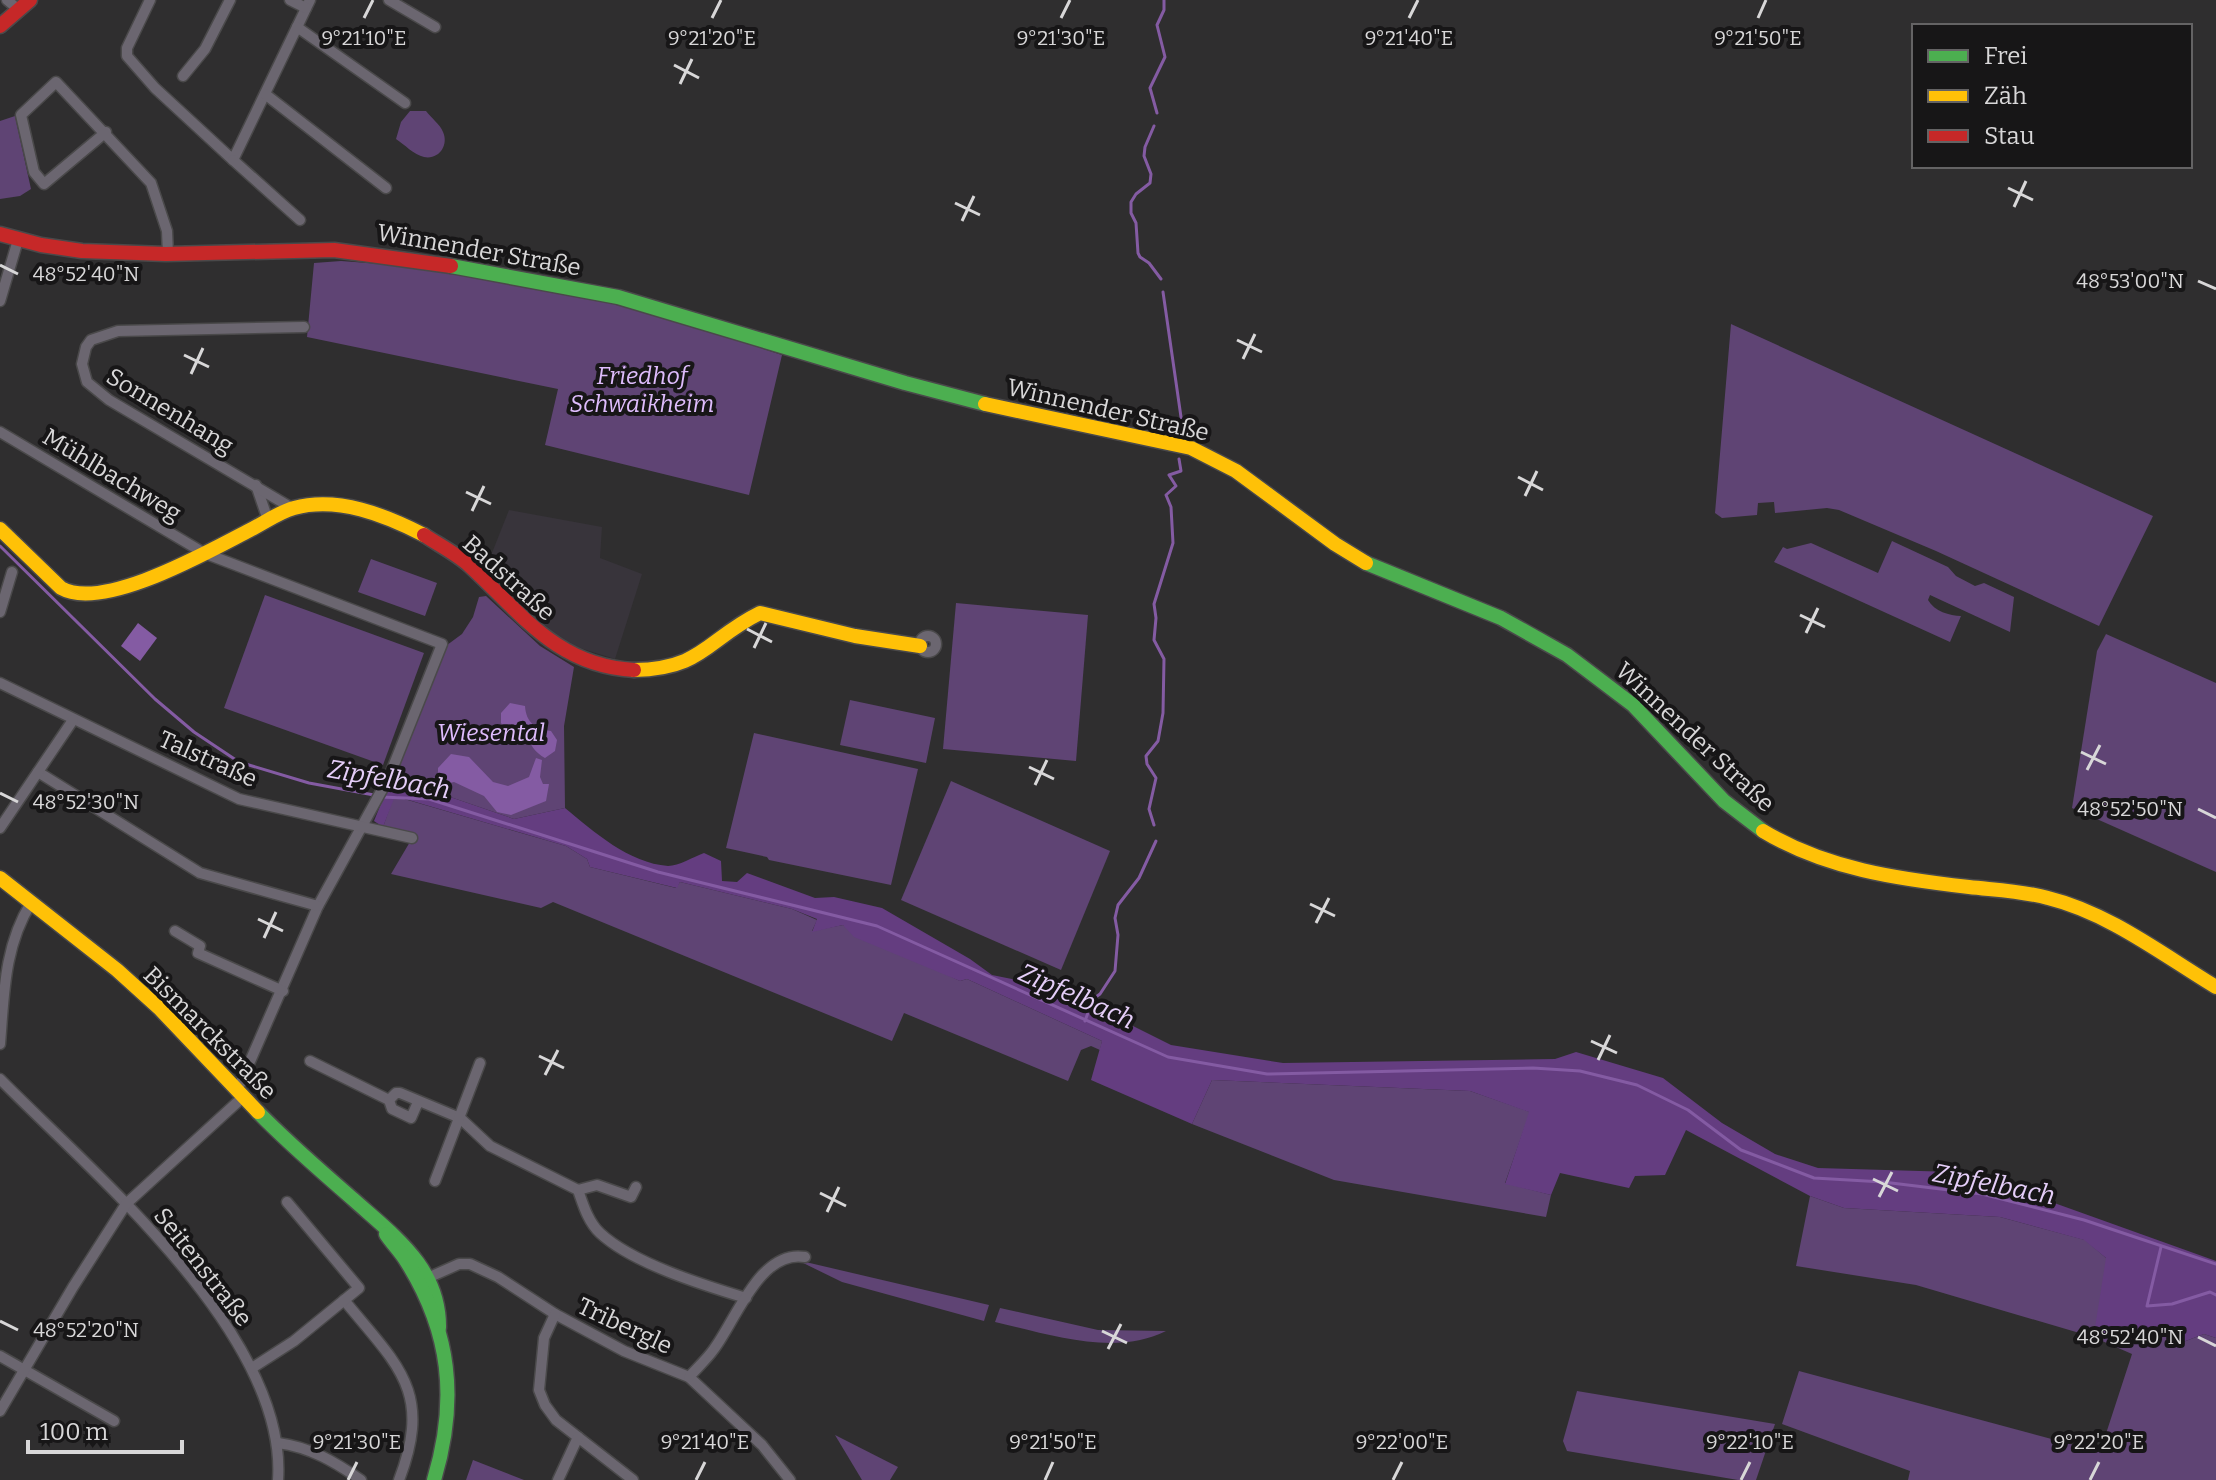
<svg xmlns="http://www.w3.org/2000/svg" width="2216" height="1480" viewBox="0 0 2216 1480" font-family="Bitter,serif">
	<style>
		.built { fill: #38343b }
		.green { fill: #5f4474 }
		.forest { fill: #643d80 }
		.water { fill: #845ba3 }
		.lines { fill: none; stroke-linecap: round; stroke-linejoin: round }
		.stream { stroke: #845ba3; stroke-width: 3 }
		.street-casing { stroke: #4a494a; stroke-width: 13 }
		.fast-casing { stroke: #4a494a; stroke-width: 17 }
		.slow-casing { stroke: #4a494a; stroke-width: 17 }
		.jam-casing { stroke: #4a494a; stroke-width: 17 }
		.street { stroke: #6b6670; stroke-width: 10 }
		.fast { stroke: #4caf50; stroke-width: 14 }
		.slow { stroke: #ffc107; stroke-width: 14 }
		.jam { stroke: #c62828; stroke-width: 14 }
		.ticks { fill: none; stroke: #d8d7d8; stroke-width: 3 }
		.labels { text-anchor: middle; stroke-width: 8; stroke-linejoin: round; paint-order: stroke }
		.street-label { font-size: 24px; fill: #d8d7d8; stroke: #171617 }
		.park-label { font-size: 24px; font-style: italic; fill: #debcfc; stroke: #171617 }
		.water-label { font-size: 26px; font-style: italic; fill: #e5cef9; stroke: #171617 }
		.ticks-label { font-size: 20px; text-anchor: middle; fill: #d8d7d8; stroke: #171617; stroke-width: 8; stroke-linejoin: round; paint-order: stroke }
	</style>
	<rect width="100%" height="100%" fill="#2f2e2f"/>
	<path class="built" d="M509,510L602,527L600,558L642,574L615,659L567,644L484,573Z"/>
	<g class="green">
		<path d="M410,111H426C431,118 440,124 443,132C449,145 439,160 424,157C414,155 404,144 396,139L401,122Z"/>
		<path d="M15,116L31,189L20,196L0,199V121Z"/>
		<path d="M341,261L395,265L563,290L672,319L782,355L749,495L545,445L558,389L307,337L314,263Z"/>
		<path d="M1731,324L2153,516L2099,626L1936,551L1839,510L1827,508L1775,513L1774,502L1758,503L1757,515L1722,518L1715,513Z"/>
		<path d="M1892,541L1948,567L1956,576L1975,586L1984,583L2014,597L2010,632L1930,595L1928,600C1934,611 1950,616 1961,616L1950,642L1774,562L1783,547L1787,549L1811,543L1878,573Z"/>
		<path d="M371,559L437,583L425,616L358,592Z"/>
		<path d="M265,595L424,653L383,765L224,708Z"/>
		<path d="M486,596L540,646L574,667L564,726L565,808L514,819L427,789L395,769L443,648L462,634L473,617L479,597Z"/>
		<path d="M956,603L1088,615L1076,761L943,749Z"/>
		<path d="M2106,634L2216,683V872L2072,808L2097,651Z"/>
		<path d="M850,700L935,718L926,763L840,745Z"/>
		<path d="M754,733L918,769L891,885L769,860L767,857L726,848Z"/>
		<path d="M951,781L1110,851L1061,970L901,900Z"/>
		<path d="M394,796L566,846L587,859L590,867L676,888L680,882L792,909L817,920L812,931L843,925L960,981L967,979L1102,1041L1100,1050L1091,1046L1081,1050L1068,1081L904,1013L892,1041L553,902L541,908L391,874L414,835L383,827Z"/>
		<path d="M1212,1080L1470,1091L1530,1112L1505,1183L1551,1195L1546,1217L1334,1180L1192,1124Z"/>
		<path d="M1810,1196L1844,1208L2000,1217L2085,1240L2106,1258L2152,1326L2183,1342L2204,1334L2216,1338V1480H1908L1910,1471L1782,1424L1799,1371L2100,1452L2132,1354L2093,1337L1916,1285L1796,1266Z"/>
		<path d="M797,1260L989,1305L984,1321L842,1282Z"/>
		<path d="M1000,1308L1098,1330L1166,1331C1114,1357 1049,1334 995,1322Z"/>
		<path d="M1577,1391L1775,1424L1756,1480H1738L1567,1451L1563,1441Z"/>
		<path d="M835,1435L898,1467L890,1480H862Z"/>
		<path d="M473,1460L524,1480H466Z"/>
	</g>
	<path class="forest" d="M395,769L427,789L514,819L565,808C594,832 629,863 668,866C679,866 693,857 704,853L721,861L722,881L737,882L747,873L815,898L834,897L882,908L970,959L992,975L1026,982L1072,1007L1121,1020L1171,1045L1283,1063L1555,1059L1576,1052L1663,1078L1722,1123L1775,1154L1818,1168L1954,1172L2021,1191L2216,1261V1338L2204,1334L2183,1342L2152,1326L2128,1344L2094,1334L2106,1258L2084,1240L2000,1217L1844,1208L1810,1196L1686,1130L1665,1175L1635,1176L1629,1188L1560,1173L1551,1195L1505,1184L1529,1112L1470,1091L1212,1080L1192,1124L1091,1080L1102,1041L967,979L960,981L854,937L843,925L812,932L817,919L792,909L680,882L677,888L590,867L587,859L566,846L395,796L383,827L374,821Z"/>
	<g class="water">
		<path d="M138,623L157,638L140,661L121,646Z"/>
		<path d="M510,703L525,706C526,722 535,729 551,731L557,740L555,751L545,758C525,747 535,734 506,730L501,723V713Z"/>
		<path d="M451,754L469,757L493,782L508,786L529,777L536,758L542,760L540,777L543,784H549L546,801L511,815L497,812L484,796L454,782L432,787L427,785L426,780L438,776V768Z"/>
	</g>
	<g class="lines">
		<g class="stream">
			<path d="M1157,113L1150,88L1165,57L1157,25L1164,10V0"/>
			<path d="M1154,126L1145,147L1144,156L1151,174L1150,183L1136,194L1131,202V213L1136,223L1138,253L1140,257L1149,263L1161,279"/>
			<path d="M1163,292L1182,424"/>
			<path d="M0,546L155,699L194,732L239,762L309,783L374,795"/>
			<path d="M381,797L429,799L658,872L877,926L1168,1057L1267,1074L1533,1068L1580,1071L1637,1085L1688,1110L1741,1150L1814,1178L1883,1182L1982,1194L2084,1220L2216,1264"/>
			<path d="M1154,825L1149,809L1156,778L1147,764L1146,756L1158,741L1163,713L1164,659L1154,640L1156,618L1154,604L1173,543L1171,507L1166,495L1176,486L1169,475L1181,471L1179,459"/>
			<path d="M1093,999L1100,994L1115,971L1118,935L1115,918L1118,905L1139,878L1156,841"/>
			<path d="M1085,1021L1089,1010"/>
			<path d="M2161,1247L2147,1306L2172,1304L2210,1292L2216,1295"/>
		</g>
		<g class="street-casing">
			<g id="street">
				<path d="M7,0L19,10"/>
				<path d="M150,0L127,48V56L155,88L233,160L310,0"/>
				<path d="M290,0L306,8"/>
				<path d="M389,0L435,27"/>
				<path d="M297,27L405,103"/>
				<path d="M183,76L205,49L230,0"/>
				<path d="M265,94L386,188"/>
				<path d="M106,132L44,184L34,172L21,115L56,82L151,183L167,231L168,254"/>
				<path d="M233,160L300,220"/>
				<path d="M0,301L18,240"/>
				<path d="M0,432L204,553L442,644L389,777L318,906L237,1091"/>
				<path d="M256,485L268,520"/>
				<path d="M292,508L109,400L87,382L82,364L86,347L91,340L118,331L304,327"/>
				<path d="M0,612L12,572"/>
				<circle cx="928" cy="644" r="8"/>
				<path d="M0,683L239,799L412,838"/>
				<path d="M38,772L200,873L318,906"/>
				<path d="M0,828L73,720"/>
				<path d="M175,931L200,946L198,953L283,991"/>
				<path d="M0,1044C4,995 4,946 31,903"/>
				<path d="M310,1061L389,1100"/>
				<path d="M0,1079C94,1174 288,1336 278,1480"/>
				<path d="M418,1102L411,1118L392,1109L389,1100L396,1093H400L460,1118L490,1146L578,1190C583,1204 588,1222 600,1233C632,1263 703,1285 746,1298"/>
				<path d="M435,1181L480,1063"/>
				<path d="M578,1190L597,1185L631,1197L636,1187"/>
				<path d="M423,1280L459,1264H470L498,1277L555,1314L624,1351L689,1377L762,1445L790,1480"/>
				<path d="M344,1300C398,1366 433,1391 399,1480"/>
				<path d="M555,1314L544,1338L539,1390L545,1405L556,1420L633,1480"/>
				<path d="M0,1356L114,1421"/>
				<path d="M252,1368L294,1341L359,1288L287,1202"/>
				<path d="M689,1377C697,1368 707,1359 714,1349C736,1320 760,1249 805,1257"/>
				<path d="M0,1411L73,1287L126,1204L243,1097"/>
				<path d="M278,1443C310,1447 335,1462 361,1480"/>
				<path d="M558,1480L578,1437"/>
			</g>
		</g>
		<g class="fast-casing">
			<g id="fast">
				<path d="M451,266L618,297L905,383L985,404"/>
				<path d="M1366,563L1501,618L1567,655L1633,705L1724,801L1763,831"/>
				<path d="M258,1112C288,1143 321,1171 354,1200C394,1236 440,1268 439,1328"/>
				<path d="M386,1234C392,1243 399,1250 405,1259C451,1331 458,1400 434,1480"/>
			</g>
		</g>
		<g class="slow-casing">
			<g id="slow">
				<path d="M985,404L1191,448L1236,471L1335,544L1366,563"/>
				<path d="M0,529L61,588C103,612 209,551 250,530C264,523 279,512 294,508C338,496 385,515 424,535"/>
				<path d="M634,670C703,669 707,639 760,613L855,636L920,646"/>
				<path d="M1763,831C1826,869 1898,879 1969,887C1996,890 2023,891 2048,898C2109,913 2163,955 2216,987"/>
				<path d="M0,878L117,970L159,1008L258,1112"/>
			</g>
		</g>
		<g class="jam-casing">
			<g id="jam">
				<path d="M0,26L30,0"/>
				<path d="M0,234L41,245L82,251L166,254L334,250L451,266"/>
				<path d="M424,535C439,545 457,554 470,566C522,614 557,666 634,670"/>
			</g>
		</g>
		<use href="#street" class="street"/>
		<use href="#fast" class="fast"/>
		<use href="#slow" class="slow"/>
		<use href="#jam" class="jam"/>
	</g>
	<path class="ticks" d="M364,18L373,0M712,18L721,0M1061,18L1070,0M1409,18L1418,0M1758,18L1766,0M674,65L699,78M680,84L692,59M2008,188L2033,200M955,203L980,215M2014,207L2026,181M962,221L974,196M0,265L18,274M2198,281L2216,289M1237,340L1262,352M184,355L209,367M1243,359L1255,334M191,374L203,348M1518,477L1543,490M466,492L491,504M1525,496L1537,471M472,511L484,486M1800,615L1825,627M747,629L772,642M1806,633L1818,608M754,648L766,623M2081,752L2106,764M1029,767L1054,779M2087,770L2100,745M1035,785L1047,760M0,793L18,802M2198,809L2216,818M1310,904L1335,916M258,919L283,931M1316,923L1329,898M264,938L276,912M1591,1041L1617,1053M539,1056L564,1068M1598,1060L1610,1035M545,1075L558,1050M1873,1179L1898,1191M820,1193L846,1206M1879,1197L1892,1172M827,1212L839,1187M0,1321L18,1330M1102,1331L1127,1343M2198,1337L2216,1346M1108,1349L1121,1324M348,1480L357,1462M696,1480L705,1462M1045,1480L1053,1462M1393,1480L1402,1462M1741,1480L1750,1462M2090,1480L2099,1462"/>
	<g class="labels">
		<g class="street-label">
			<text transform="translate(479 250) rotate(10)" y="8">Winnender Straße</text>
			<text transform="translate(1108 410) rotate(13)" y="8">Winnender Straße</text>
			<text transform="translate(170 411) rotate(31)" y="8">Sonnenhang</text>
			<text transform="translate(112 475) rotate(31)" y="8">Mühlbachweg</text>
			<text transform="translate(509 578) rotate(42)" y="8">Badstraße</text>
			<text transform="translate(1695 737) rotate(43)" y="8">Winnender Straße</text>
			<text transform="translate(208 759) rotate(24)" y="8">Talstraße</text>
			<text transform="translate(210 1033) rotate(45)" y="8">Bismarckstraße</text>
			<text transform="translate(203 1267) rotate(52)" y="8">Seitenstraße</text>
			<text transform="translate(625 1326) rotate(25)" y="8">Tribergle</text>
		</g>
		<g class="park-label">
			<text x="642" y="384">Friedhof<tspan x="642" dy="28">Schwaikheim</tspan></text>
			<text x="491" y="741">Wiesental</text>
		</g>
		<g class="water-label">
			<text transform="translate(389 779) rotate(10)" y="9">Zipfelbach</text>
			<text transform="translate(1077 996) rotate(24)" y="9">Zipfelbach</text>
			<text transform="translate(1994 1184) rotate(11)" y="9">Zipfelbach</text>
		</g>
	</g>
	<g class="ticks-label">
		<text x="364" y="45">9°21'10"E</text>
		<text x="712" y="45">9°21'20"E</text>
		<text x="1061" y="45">9°21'30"E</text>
		<text x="1409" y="45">9°21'40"E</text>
		<text x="1758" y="45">9°21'50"E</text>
		<text x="86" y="281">48°52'40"N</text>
		<text x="2130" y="288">48°53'00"N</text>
		<text x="86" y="809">48°52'30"N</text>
		<text x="2130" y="816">48°52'50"N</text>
		<text x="86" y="1337">48°52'20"N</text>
		<text x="2130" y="1344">48°52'40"N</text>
		<text x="357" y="1449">9°21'30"E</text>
		<text x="705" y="1449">9°21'40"E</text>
		<text x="1053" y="1449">9°21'50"E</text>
		<text x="1402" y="1449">9°22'00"E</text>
		<text x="1750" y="1449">9°22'10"E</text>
		<text x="2099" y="1449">9°22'20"E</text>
	</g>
	<rect x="1912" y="24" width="280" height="144" fill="#171617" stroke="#646364" stroke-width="2"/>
	<rect x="1928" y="50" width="40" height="12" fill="#4caf50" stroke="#646364" stroke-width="2"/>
	<text x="1984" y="64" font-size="24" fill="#d8d7d8">Frei</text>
	<rect x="1928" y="90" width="40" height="12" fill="#ffc107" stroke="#646364" stroke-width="2"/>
	<text x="1984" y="104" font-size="24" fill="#d8d7d8">Zäh</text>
	<rect x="1928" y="130" width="40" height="12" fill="#c62828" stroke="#646364" stroke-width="2"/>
	<text x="1984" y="144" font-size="24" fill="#d8d7d8">Stau</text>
	<path d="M28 1440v12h154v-12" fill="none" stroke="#d8d7d8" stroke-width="4"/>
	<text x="40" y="1440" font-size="24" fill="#d8d7d8" stroke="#171617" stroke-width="6" paint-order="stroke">100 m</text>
</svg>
